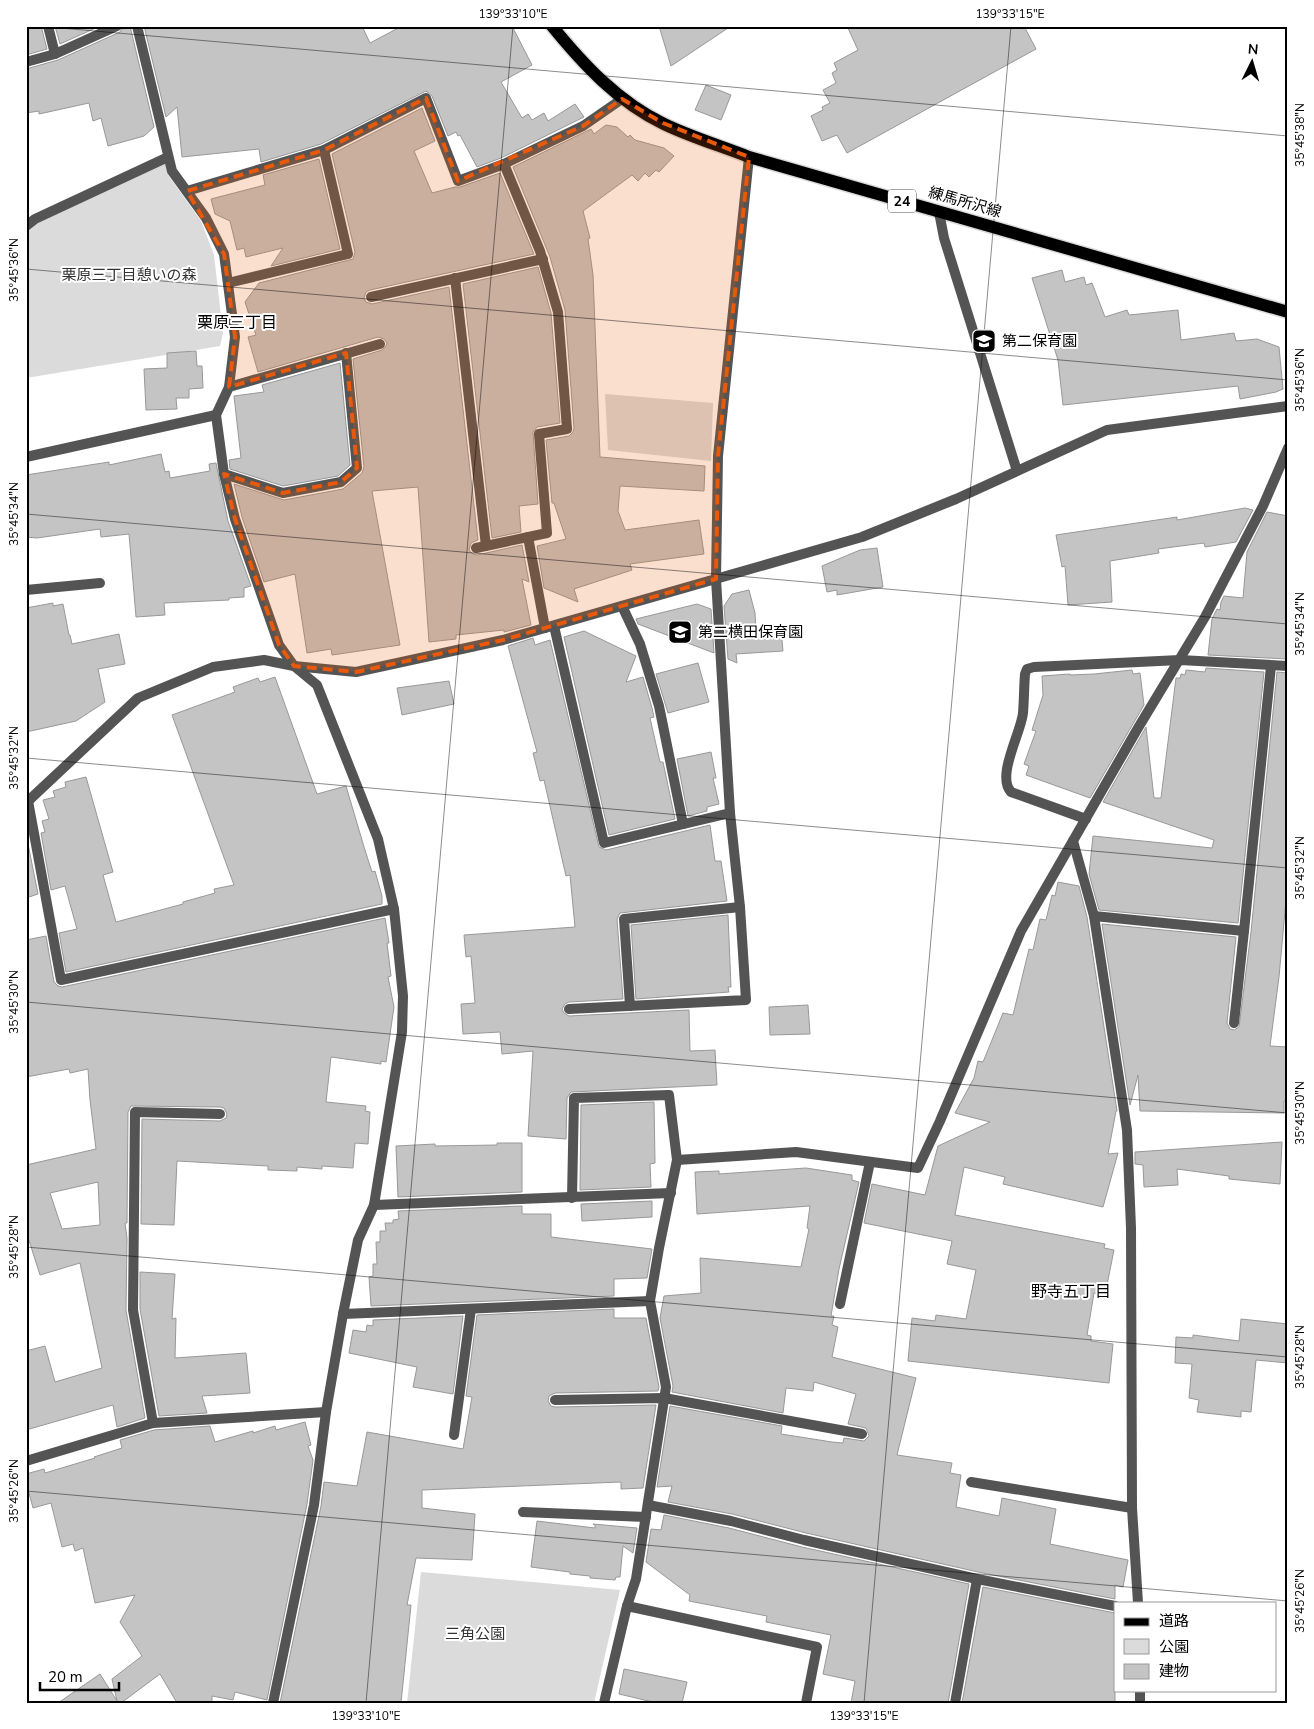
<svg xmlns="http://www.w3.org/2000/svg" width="1314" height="1729" viewBox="0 0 1314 1729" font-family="'Nunito Sans','Noto Sans JP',sans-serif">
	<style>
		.green { fill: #dbdbdb }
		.building { fill: #c4c4c4; stroke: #989898; fill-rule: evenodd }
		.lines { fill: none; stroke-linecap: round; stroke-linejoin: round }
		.primary-casing { stroke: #dbdbdb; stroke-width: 15 }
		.lane { stroke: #545454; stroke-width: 10 }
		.street { stroke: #545454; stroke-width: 10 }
		.primary { stroke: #000; stroke-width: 12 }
		.marked { fill: #e8590c; fill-opacity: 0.2; stroke: #e8590c; stroke-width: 4; stroke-dasharray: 10 6; stroke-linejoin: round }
		.ticks { fill: none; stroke: #000; stroke-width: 1; stroke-opacity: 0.45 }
		.labels { text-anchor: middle; stroke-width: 4; stroke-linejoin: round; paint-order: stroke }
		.shield { fill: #fff; stroke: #4c4c4c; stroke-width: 1 }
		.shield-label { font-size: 14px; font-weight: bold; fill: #000 }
		.street-label { font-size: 15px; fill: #000; stroke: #fff }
		.park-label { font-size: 15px; fill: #323232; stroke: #fff }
		.poi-label { font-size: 15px; fill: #000; stroke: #fff; text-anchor: start }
		.neighbourhood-label { font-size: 16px; fill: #000; stroke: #fff }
		.neatline { fill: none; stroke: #000; stroke-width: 2 }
		.ticks-label { font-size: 12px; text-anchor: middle; fill: #000 }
	</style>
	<rect width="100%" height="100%" fill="#fff"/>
	<g class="green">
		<path d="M166,163L168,175L201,221L214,255L223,333L220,346L26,378V232L38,223Z"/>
		<path d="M605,394L713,403L711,461L608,450Z"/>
		<path d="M421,1572L620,1590L594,1703H407Z"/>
	</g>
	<g class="building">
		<path d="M26,26H41L47,49L26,55Z"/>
		<path d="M55,26H100L60,44Z"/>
		<path d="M124,26H130L154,127L144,136L108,146L101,118L93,121L89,103L39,114V111L26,113V69L58,60L120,32Z"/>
		<path d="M144,26H362L370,43L402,26H512L532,65L501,82L522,118L528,114L532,120L544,113L548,121L575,104L584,117L501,158L477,167L460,135L458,136L456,132L448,136L432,96L426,91L321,144L261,162L259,149L182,157L177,107L166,117Z"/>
		<path d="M659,26H731L671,66Z"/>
		<path d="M847,26H1024L1036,49L847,153L837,135L822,141L811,116L823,110L822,107L830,103L823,90L836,83L832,73L837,70L834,63L858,50Z"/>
		<path d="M706,85L731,95L721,120L695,110Z"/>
		<path d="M422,108L435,141L414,151L432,193L455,187H460L500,173L534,254L370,290L366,292L364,298L366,302L372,304L449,287L478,540L471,543L469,550L473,554L477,555L522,545L529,582L522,579L531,625L504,632V630L456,635V639L429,642L418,487L372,491L400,645L332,655L331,649L307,653L295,574L264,582L242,517L234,484L284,500L343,489L362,473L364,467L353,359L382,350L386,346L387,343L384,339L378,337L258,372L248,337L256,335L245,302L259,283L353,259L355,252L332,154Z"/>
		<path d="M606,125L617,127L628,137L630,135L635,140L664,148L674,156L659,172L656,170L649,177L645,173L638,181L632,175L583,211L590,238L588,239L593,275L600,457L705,466L704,491L620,486L618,511L625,530L699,520L704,554L630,564L632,570L574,589L578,602L544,588L537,546L566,539L554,503H552L546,440L569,436L573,432L574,428L565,310L550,257L513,167L591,129L594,134Z"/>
		<path d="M319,159L340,249L271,266L283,248L246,257L244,248L237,250L230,221L215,214L211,199L265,185L263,175Z"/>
		<path d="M538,267L551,313L560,423L537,427L533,432L538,504L519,506L521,532L492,538L463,284Z"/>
		<path d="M1062,270L1065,282L1084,277L1086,285L1092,283L1105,317L1127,310L1129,315L1178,310L1181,340L1234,333L1236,341L1257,339L1279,347L1283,389L1276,392L1240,399L1238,386L1063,405L1058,360L1032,278Z"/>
		<path d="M196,351L197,366H202L203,388L189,389V398H176L177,409L146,410L144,369L167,368V353Z"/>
		<path d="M340,363L350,465L338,476L283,486L230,469L229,460L241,458L234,396L264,392L262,385Z"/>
		<path d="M161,454L165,472L169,471L170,478L210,471L209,464L216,463L228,521L251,586L244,588V597L229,598V600L164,603L165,615L136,617L129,534L101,537L100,529L37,538L26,537V475L109,462V465Z"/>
		<path d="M1245,508L1253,510L1236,542L1205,547L1204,543L1158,549L1159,553L1110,561L1112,602L1068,605L1065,566L1062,567L1056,535L1177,517V520Z"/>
		<path d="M1267,512L1288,516V659L1208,655L1212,619L1217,609L1220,610L1221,602L1224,596L1243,598L1247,552Z"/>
		<path d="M877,548L883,587L837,595V590L827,592L822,566L860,550Z"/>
		<path d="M749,590L755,613L756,631L781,630L783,651L736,654L737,663L728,659L724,606L732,594Z"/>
		<path d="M53,603V606L63,604L69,635H70L72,644L119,634L125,664L98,669L105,702L76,721L26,732V608Z"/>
		<path d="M697,604L711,609L714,653L638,624L636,619Z"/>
		<path d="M584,631L636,656L626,682L643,677L652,708L654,717L650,718L660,762H663L675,819L609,835L564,637Z"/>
		<path d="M533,638L535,645L550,640L599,847L606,850L710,825L715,861H721L727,901L620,913L617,919L623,999L569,1002L565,1004L562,1009L564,1013L569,1016L689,1010L690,1051L715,1050L717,1085L571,1092L567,1098L566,1139L528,1136L533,1051L502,1054L500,1032L463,1034L461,1004L475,1003L471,956L466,957L464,935L575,927L570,875L566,876L544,780L540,781L533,753L537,752L508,646Z"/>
		<path d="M698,663L709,702L668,713L656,674Z"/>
		<path d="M1206,668L1264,672L1238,923L1099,910L1089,874L1093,836L1212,848L1214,840L1103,802L1146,727L1154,798H1161L1176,678H1180L1181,674L1185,675L1186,670L1205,672Z"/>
		<path d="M1132,670L1133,674L1140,673L1144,705L1090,798L1026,775L1029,766L1024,764L1036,731L1032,730L1043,695L1042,676L1070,674V675L1094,674Z"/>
		<path d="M1277,672L1288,673V878L1279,977L1270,1046L1288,1047V1102L1284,1101V1113L1140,1111L1138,1075L1130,1105L1102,924L1236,937L1227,1023L1230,1029L1234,1030L1239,1027L1251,932Z"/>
		<path d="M275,677L317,794L346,786L364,847L372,872L375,871L382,896V904L66,972L59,933L77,929L65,886L51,890L41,833L45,832L42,821L49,819L43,800L55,797L53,791L66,787L65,782L86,777L113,872L103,875L116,922L183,904V902L215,893L214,889L234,885L172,715L235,692L233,687L258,678L260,682Z"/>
		<path d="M449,681L454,704L402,715L397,688Z"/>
		<path d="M711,752L716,778H713L719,804L707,807V811L688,816L677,759Z"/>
		<path d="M26,834L38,894L26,898Z"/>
		<path d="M1058,882L1079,886L1087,917L1117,1111H1116L1108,1154L1118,1153L1103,1207L1003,1184L1005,1177L964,1167L955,1215L1105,1244L1104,1248L1114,1250L1105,1295L1094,1293L1087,1335L1091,1336V1341L1113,1344L1109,1383L908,1361L912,1318L935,1321L936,1315L966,1319L976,1270L947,1264L952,1241L864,1223L872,1184L925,1195L938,1146L990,1122L955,1113L974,1078L978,1061L983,1062L1003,1013L1013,1015L1029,949L1033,950L1040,919L1046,920L1052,895L1055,896Z"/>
		<path d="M728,915L731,987H728L729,992L636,999L631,925Z"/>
		<path d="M385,918L389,943H387L391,976L388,977L394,1007L386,1062L381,1061V1064L331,1057L326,1102L366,1106L365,1111L370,1112L368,1144L355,1143L353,1168L322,1166V1169L297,1167V1171L268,1170V1166L177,1161L174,1225L141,1224L142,1119L220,1121L226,1118L227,1114L224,1108L220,1107L131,1106L128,1112L127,1223H125L127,1238L126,1310L145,1418L117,1427L113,1405L26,1430V1351L45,1346L55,1382L102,1368L80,1263L40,1275L26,1231V1165L96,1149L90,1100L88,1069L70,1073L69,1069L26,1077V940L46,936L54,982L58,986L62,987ZM98,1182L100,1225L62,1229L50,1193Z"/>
		<path d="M808,1005L810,1034L770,1035L769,1007Z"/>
		<path d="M654,1102L655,1163L650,1164L651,1187L580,1190L581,1105Z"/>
		<path d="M1282,1142L1280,1184L1229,1179V1176L1177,1169L1178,1185L1144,1187L1143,1165L1135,1164V1152Z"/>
		<path d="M497,1143H522V1192L398,1197L396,1146L435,1144V1146L497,1145Z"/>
		<path d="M806,1168L852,1175V1180L859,1182L839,1269L831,1316H834L832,1325L838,1327L832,1357L916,1378L897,1455L952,1463L950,1473L961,1475L956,1507L999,1516L1002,1498L1056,1509L1050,1544L1128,1560L1123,1587L1115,1585V1599L978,1572L806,1533L732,1514L668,1502L672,1486L657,1487L670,1406L782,1426L781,1434L832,1442L843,1443L844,1438L864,1441L869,1436L866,1428L848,1424L856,1394L814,1382L813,1391L786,1388L783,1413L672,1392L673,1386L660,1318L664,1296L701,1293L700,1258L801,1267L809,1229L807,1228L810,1206L697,1214L695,1172L719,1171V1174Z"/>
		<path d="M652,1201V1217L582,1221L581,1204Z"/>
		<path d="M522,1206V1214H551V1237L652,1249L647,1278L614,1279V1296L371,1306L369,1277L373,1276V1264H377L376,1242H380V1231H386L385,1223H393V1220L399,1219L398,1211Z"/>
		<path d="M140,1272L175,1274L172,1319L176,1318L175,1358L246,1353L250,1393L202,1396L207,1413L159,1416L140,1309Z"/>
		<path d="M614,1309V1318H646L659,1387L658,1391L555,1393L549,1396L548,1401L551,1406L555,1407L656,1405L643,1488L621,1489V1482L422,1490V1508L475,1514L472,1560L416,1558L407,1605H411L401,1703H280L321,1506L324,1482L357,1486L367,1432L463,1449L472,1397L466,1396L477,1315Z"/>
		<path d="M463,1316L453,1394L413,1387L417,1367L349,1353L353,1330L366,1332L367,1325L373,1326V1320Z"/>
		<path d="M1241,1319L1288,1324V1363L1256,1360L1251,1412L1241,1411V1417L1197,1412L1199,1400L1189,1398L1192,1364L1175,1363L1176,1337L1193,1338V1335L1239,1341Z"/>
		<path d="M305,1422L311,1445L308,1446L313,1460L307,1504L267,1700L235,1692L233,1700L212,1696V1703H177L160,1674L121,1703H58L100,1674L117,1701L112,1679L142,1656L120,1622L135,1595L95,1603L83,1548L75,1551L73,1544L62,1547L51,1503L33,1508L26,1482V1474L44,1469L45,1473L95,1458L94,1457L122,1448L120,1440L154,1430L210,1426L215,1442L253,1431V1433L275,1426L276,1430Z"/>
		<path d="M664,1515L729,1528L802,1547L969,1584L948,1703H851L855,1681L823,1674L831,1635L766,1622L767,1616L689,1601L690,1595L646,1562L651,1529L661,1530Z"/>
		<path d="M537,1521L595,1528V1525L593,1524L637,1528L633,1553L623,1546L620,1577H616L615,1580L590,1578V1576L570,1574V1572L531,1567Z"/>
		<path d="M983,1587L1115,1613V1703H962Z"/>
		<path d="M624,1669L687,1682L682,1703H657L619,1694Z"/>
	</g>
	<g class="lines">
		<g class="primary-casing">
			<path id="primary" d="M552,26C583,64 618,102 664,124C691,137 721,146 749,157L1288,312"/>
		</g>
		<g class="lane">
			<path d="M455,278L486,546"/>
			<path d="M228,283L348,254L324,150"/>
			<path d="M371,297L543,259"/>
			<path d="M528,537L545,628"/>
			<path d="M476,548L547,533L539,434L567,429L558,312L540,251L504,164"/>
			<path d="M26,590L100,583"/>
			<path d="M622,606L640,644L659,706L683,824"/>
			<path d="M554,626L604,843L730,813"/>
			<path d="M28,801L61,980L394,909"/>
			<path d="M1094,916L1244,931L1271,666"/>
			<path d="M630,1006L624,919L740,907"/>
			<path d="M1234,1023L1244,931"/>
			<path d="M572,1198L574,1098L669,1095L677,1160"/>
			<path d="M840,1304L870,1162"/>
			<path d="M555,1400L664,1398L862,1434"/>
			<path d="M454,1435L471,1309"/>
			<path d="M971,1482L1132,1508"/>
			<path d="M523,1512L646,1517"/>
			<path d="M627,1606L817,1647L806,1703"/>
		</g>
		<g class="street">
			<path d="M48,26L55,54"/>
			<path d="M137,26L172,171L206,218L224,254L235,337L229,387L216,415L224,474L235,519L279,645L294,666L317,685L378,839L394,909L403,996L402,1032L374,1205L358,1240L343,1314L326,1412L314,1505L273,1703"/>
			<path d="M26,62L55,54L117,26"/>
			<path d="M187,191L324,150L426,98L458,181L504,164L583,126L622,99"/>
			<path d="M939,212L944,238L1017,471"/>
			<path d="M26,226L35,219L168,157"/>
			<path d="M229,387L380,344"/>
			<path d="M26,457L216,415"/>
			<path d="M224,474L283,493L341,482L357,468L346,353"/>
			<path d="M26,803L138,698L213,667L264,660L294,666L356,672L503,640L862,537L956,499L1107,430L1288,406"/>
			<path d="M1086,819L1011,792C996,776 1021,733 1023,713C1024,701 1024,687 1025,674L1027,669L1034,667L1180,660L1288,666"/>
			<path d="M1073,841L1094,916L1127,1130L1131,1228L1132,1508L1138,1603"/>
			<path d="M569,1009L746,1000L740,907L730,813L716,579L718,456L749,157"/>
			<path d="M374,1205L671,1193"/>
			<path d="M343,1314L650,1301"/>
			<path d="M153,1423L133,1310L135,1112L220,1114"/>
			<path d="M26,1461L153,1423L326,1412"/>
			<path d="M648,1505L731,1521L804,1540L977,1579L1115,1606"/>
			<path d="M1140,1690V1703"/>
			<path d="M604,1703L627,1606L636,1579L666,1387L650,1301L659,1248L677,1160L796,1152L918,1168L940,1121L1021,931L1138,728L1205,617L1263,506L1288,448"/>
			<path d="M955,1703L977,1579"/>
		</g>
		<use href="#primary" class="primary"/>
	</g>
	<path class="marked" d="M426,98L458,181L583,126L622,99L663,123L749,157L718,456L716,579L503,640L356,672L294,666L279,645L235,519L224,474L283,493L341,482L357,468L346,353L229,387L235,337L224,254L187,191L324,150Z"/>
	<path class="ticks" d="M38,26L1288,136M26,269L1288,380M26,514L1288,624M26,758L1288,868M26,1002L1288,1113M26,1247L1288,1357M26,1491L1288,1601M366,1703L513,26M864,1703L1011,26"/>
	<defs>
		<g id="school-square" transform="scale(1.25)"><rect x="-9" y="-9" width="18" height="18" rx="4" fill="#000" stroke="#fff"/><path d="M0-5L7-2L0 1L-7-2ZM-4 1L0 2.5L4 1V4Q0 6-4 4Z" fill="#fff"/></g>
	</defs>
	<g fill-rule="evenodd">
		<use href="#school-square" x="984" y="341"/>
		<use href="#school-square" x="680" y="632"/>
	</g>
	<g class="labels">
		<rect class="shield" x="888" y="189.5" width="28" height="23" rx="4"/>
		<g class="shield-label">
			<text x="902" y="206">24</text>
		</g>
		<g class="street-label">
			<text transform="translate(965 202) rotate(16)" y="5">練馬所沢線</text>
		</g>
		<g class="park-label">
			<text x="129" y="280">栗原三丁目憩いの森</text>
			<text x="475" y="1639">三角公園</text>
		</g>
		<g class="poi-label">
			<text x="1002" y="346">第二保育園</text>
			<text x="698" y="637">第二横田保育園</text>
		</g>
		<g class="neighbourhood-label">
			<text x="237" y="328">栗原三丁目</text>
			<text x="1071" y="1297">野寺五丁目</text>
		</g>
	</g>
	<rect width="1314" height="1729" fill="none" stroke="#ffffff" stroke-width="55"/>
	<rect x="1114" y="1602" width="162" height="90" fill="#ffffff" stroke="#999999"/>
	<rect x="1124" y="1618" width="25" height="8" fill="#000000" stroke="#999999"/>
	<text x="1159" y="1626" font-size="15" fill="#000000">道路</text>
	<rect x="1124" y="1639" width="25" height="15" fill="#dbdbdb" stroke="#999999"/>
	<text x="1159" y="1652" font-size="15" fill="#000000">公園</text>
	<rect x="1124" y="1664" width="25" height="15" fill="#c4c4c4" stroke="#999999"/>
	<text x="1159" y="1676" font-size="15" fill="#000000">建物</text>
	<g transform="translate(1252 62) rotate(5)" stroke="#ffffff" stroke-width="4" paint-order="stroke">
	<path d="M0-4L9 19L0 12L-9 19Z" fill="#000000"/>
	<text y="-8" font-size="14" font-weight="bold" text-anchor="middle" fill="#000000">N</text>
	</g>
	<path d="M40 1682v8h79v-8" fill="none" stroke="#000000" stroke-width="2.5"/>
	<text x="48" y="1682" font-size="15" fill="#000000" stroke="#ffffff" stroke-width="4" paint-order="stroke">20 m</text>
	<rect x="28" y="28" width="1258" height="1674" class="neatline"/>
	<g class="ticks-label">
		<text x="513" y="18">139°33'10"E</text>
		<text x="1010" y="18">139°33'15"E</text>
		<text transform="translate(1300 135) rotate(-90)" y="4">35°45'38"N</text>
		<text transform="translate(14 270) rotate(-90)" y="4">35°45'36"N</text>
		<text transform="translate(1300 380) rotate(-90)" y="4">35°45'36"N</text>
		<text transform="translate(14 514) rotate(-90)" y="4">35°45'34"N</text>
		<text transform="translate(1300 624) rotate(-90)" y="4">35°45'34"N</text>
		<text transform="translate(14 758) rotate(-90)" y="4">35°45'32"N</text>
		<text transform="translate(1300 868) rotate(-90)" y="4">35°45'32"N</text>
		<text transform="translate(14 1002) rotate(-90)" y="4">35°45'30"N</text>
		<text transform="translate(1300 1113) rotate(-90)" y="4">35°45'30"N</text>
		<text transform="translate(14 1247) rotate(-90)" y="4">35°45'28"N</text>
		<text transform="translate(1300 1357) rotate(-90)" y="4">35°45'28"N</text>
		<text transform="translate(14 1491) rotate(-90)" y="4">35°45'26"N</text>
		<text transform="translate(1300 1601) rotate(-90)" y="4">35°45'26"N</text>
		<text x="366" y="1720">139°33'10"E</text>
		<text x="864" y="1720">139°33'15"E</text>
	</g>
</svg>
